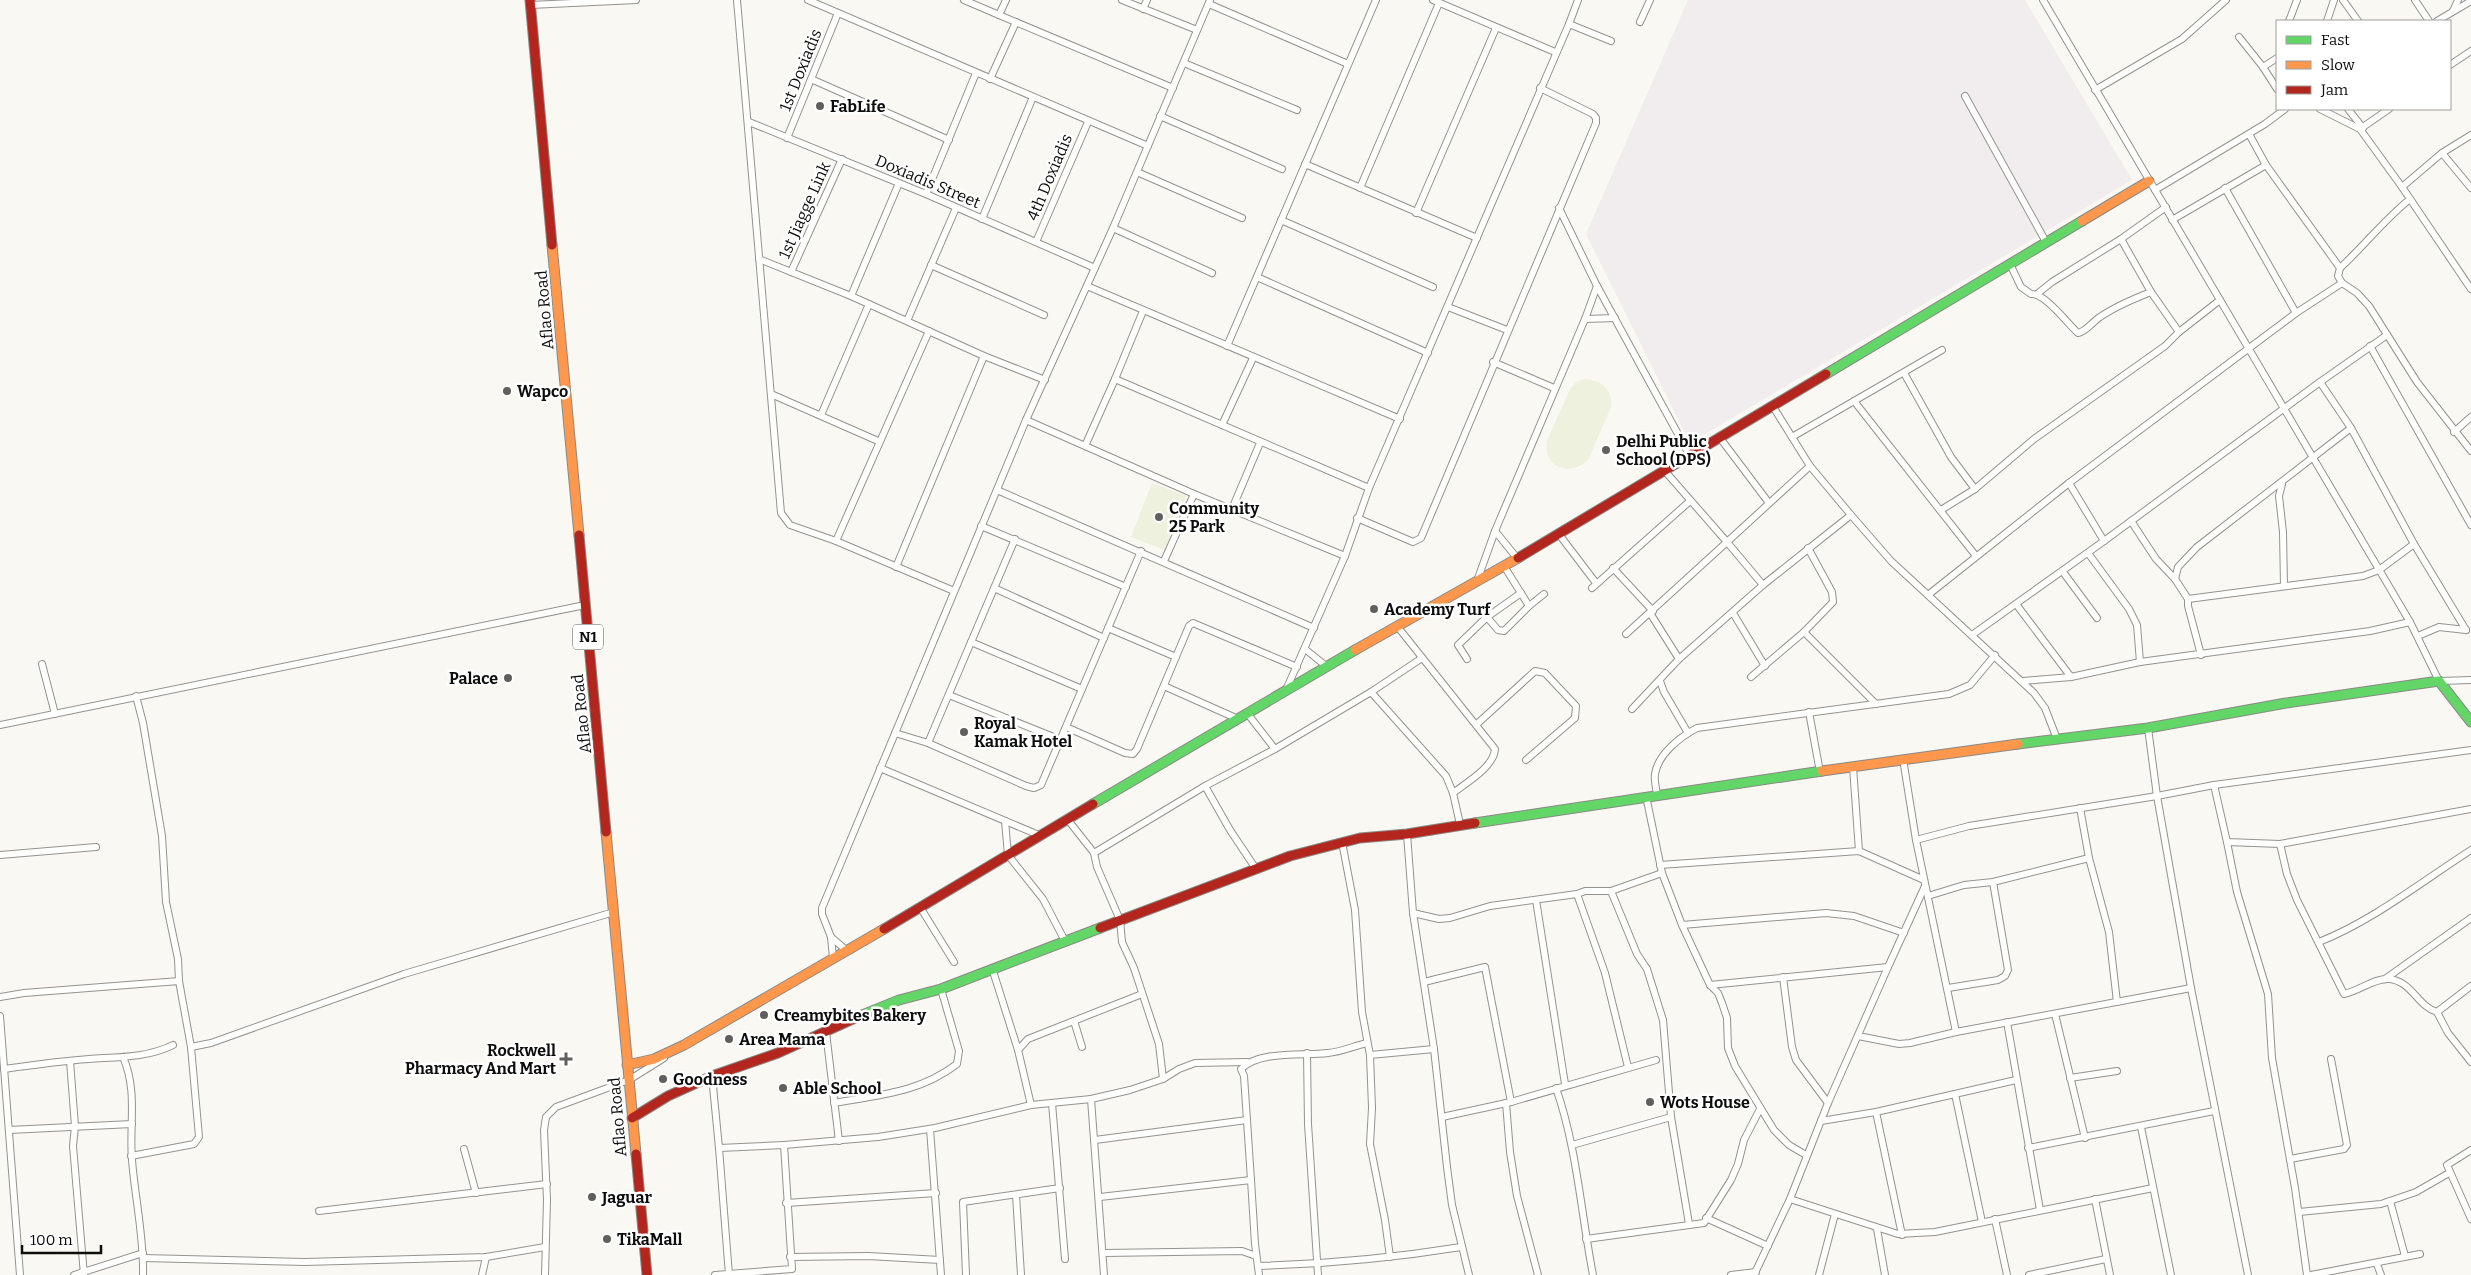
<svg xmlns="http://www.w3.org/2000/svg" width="2471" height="1275" viewBox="0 0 2471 1275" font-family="Bitter,serif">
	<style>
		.industrial { fill: #f1ecee }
		.pitch { fill: #eef1de }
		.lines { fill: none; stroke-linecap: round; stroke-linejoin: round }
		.street-casing { stroke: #949390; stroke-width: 8 }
		.fast-casing { stroke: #8a8987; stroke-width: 11 }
		.slow-casing { stroke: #8a8987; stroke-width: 11 }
		.jam-casing { stroke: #8a8987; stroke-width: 11 }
		.street { stroke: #fefefd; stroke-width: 6 }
		.fast { stroke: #63d668; stroke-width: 9 }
		.slow { stroke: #ff974d; stroke-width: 9 }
		.jam { stroke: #b3261e; stroke-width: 9 }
		.poi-dot { fill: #605f5d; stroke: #fff; stroke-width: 2 }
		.labels { text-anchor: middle; stroke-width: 5; stroke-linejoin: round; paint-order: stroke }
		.shield { fill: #fff; stroke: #565656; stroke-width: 1 }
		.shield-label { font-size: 15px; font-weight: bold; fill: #0d0d0d }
		.street-label { font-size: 16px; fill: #0d0d0d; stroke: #fff }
		.poi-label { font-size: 16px; font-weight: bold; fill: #0d0d0d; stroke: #fff; text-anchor: start }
	</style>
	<rect width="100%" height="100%" fill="#faf8f2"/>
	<path class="industrial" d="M1688,0H2025L2132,180L1690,443L1586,234Z"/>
	<g class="pitch">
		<path d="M1584,379C1602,380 1612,389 1611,407L1588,460C1570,477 1543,468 1547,441L1570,389L1576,382Z"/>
		<path d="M1152,483L1186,496L1165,550L1131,537Z"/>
	</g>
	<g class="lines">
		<g class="street-casing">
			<g id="street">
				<path d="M737,0L781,513L790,525L836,541L954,591"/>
				<path d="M808,0L1148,146"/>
				<path d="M964,0L999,15L1006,0"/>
				<path d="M1122,0L1197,30"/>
				<path d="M1433,0L1555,52"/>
				<path d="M1578,0L1569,24L1611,41"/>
				<path d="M2043,0L2410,622L2439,681L2471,680"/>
				<path d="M2343,0L2358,21"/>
				<path d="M2415,0L2429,21"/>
				<path d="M1209,4L1348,64"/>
				<path d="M530,5L636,0"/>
				<path d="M1143,9L1147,0"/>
				<path d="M2453,11L2458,0"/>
				<path d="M999,15L1173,88"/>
				<path d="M2289,21L2297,0"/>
				<path d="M2327,21L2334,0"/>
				<path d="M2437,21L2471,1"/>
				<path d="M1640,22L1650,0"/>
				<path d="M2239,37L2263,67L2277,58"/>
				<path d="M1184,63L1297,110"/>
				<path d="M2450,65L2471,51"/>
				<path d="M2263,67L2277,89"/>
				<path d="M811,79L949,140"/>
				<path d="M990,79L1016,22"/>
				<path d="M2095,90L2182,39L2226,0"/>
				<path d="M1965,96L2046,242"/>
				<path d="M2320,109L2360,129L2389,109"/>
				<path d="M2348,109L2363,128"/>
				<path d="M1160,116L1282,169"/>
				<path d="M749,122L926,194L1095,268"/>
				<path d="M2360,129L2402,187L2442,153L2471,135"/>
				<path d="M2249,134L2266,165L2340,268L2338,276L2342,283L2357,293L2369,306L2417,382L2471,451"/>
				<path d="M787,138L838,13"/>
				<path d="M2442,153L2471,188"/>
				<path d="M1305,164L1477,238"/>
				<path d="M1137,172L1242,218"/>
				<path d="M2402,187L2471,289"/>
				<path d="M1360,188L1439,3"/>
				<path d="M2225,188L2296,313"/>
				<path d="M2155,190L2265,124L2285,109"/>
				<path d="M926,194L976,73"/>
				<path d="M1559,208L1597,286L1690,456"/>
				<path d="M1416,213L1496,28"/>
				<path d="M982,219L1033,97"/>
				<path d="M1281,220L1433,287"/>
				<path d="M2172,220L2266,165"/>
				<path d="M1113,228L1212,273"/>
				<path d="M2121,239L2151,292L2179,332"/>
				<path d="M1036,242L1088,122"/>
				<path d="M759,259L851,296L984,356L1045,380"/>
				<path d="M2010,264L2021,287L2031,294C2045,293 2067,323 2078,333C2087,331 2092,322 2100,317C2116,306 2133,299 2151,292"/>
				<path d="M931,265L1044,315"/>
				<path d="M2340,268C2364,246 2384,220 2410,199"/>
				<path d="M791,272L842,159"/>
				<path d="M1257,277L1428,353"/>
				<path d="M2342,283L2296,313L2069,483L2104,541L2320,382L2387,335"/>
				<path d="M1087,286L1400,419"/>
				<path d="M1597,286L1585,319L1615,318"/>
				<path d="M2037,294L2052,282L2121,239L2166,207"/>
				<path d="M851,296L899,183"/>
				<path d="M1448,307L1507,330"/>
				<path d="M907,321L956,208"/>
				<path d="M1227,346L1376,0"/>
				<path d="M2370,346L2471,525"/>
				<path d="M1493,362L1554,388"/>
				<path d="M1904,373L1951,457L1975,489"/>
				<path d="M1115,379L1143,311"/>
				<path d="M2320,382L2351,428L2414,544L2466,630"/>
				<path d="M771,394L878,441"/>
				<path d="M1854,401L1976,556"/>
				<path d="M821,415L869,304"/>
				<path d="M1026,420L1194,494L1345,556"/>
				<path d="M1222,425L1253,358"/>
				<path d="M2454,432L2471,417"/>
				<path d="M1792,437L1942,350"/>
				<path d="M1720,438L1769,503"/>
				<path d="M1085,446L1115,379L1369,488"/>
				<path d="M2282,484L2279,496L2283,532L2284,586"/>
				<path d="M997,490L1314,628"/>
				<path d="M1232,509L1260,443"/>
				<path d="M1941,510L1975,489L2034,439L2165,346L2179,332L2220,300"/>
				<path d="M1851,515L1891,561L2034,693L2045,708L2057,739"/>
				<path d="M1357,518L1413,542L1421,538L1596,123V118L1593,114L1540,88"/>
				<path d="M2131,521L2156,559L2175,579"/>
				<path d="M981,526L1126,587"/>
				<path d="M1495,531L1517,558"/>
				<path d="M1558,533L1596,583"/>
				<path d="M836,541L929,331"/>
				<path d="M2088,553L2129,609L2137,625L2140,662"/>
				<path d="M1164,561L1194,494"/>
				<path d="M896,567L984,356"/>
				<path d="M1613,568L1653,611"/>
				<path d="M2063,572L2097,618"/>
				<path d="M1477,581L1495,531L1585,319"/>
				<path d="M1763,585L1727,542L1810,466L1772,405"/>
				<path d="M994,588L1104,638"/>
				<path d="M1592,588L1690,501"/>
				<path d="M1928,595L2069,483"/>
				<path d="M2188,599L2363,576L2379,570L2414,544"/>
				<path d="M2016,604L2071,677"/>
				<path d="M1529,606L1544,594"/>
				<path d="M1650,613L1679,659"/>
				<path d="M1733,613L1765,666"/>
				<path d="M1487,617L1521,593"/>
				<path d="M1397,626L1495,749C1494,767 1466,783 1453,793"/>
				<path d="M1108,628L1176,657"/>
				<path d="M1804,632L1876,704"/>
				<path d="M1626,634L1727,542L1664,470"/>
				<path d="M1972,635L2104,541"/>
				<path d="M2418,636L2439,627L2466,630"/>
				<path d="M971,642L1082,689"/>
				<path d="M1305,649L1326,666"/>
				<path d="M2201,655L2188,606V599L2175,579L2178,567L2197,547L2351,428"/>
				<path d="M1467,659L1458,645L1487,617L1498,630L1504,631L1529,606L1504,566"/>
				<path d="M42,664L55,714"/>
				<path d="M1751,677L1804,632L1833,602L1832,592L1808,548"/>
				<path d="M1660,681L1664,692L1688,733"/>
				<path d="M2023,681L2071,677L2140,662L2370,631L2410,622"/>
				<path d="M1164,686L1238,719"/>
				<path d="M1286,690L1345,556L1369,488L1569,24"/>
				<path d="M1371,692L1446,776L1453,793L1460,824"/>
				<path d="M949,695L1061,740"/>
				<path d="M136,696L143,723L162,836L166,902L178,959L179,981"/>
				<path d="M1632,709L1679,659L1763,585L1851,515L1810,466"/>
				<path d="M1809,712L1820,772"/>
				<path d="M1477,724L1535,671L1545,673L1576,706L1575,718L1526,760"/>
				<path d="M0,725L585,605"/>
				<path d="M1066,727L1125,753L1133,754L1137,749L1189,626L1193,623L1297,667"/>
				<path d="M2148,728L2157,796L2191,988L2248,1275"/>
				<path d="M895,733L928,743L1026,786L1034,788L1041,785L1141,551"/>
				<path d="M928,743L1015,539"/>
				<path d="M1275,749L1371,692L1422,658"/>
				<path d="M1903,759L1916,840L1956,1032"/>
				<path d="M1853,767L1859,851"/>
				<path d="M880,768L1041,836"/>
				<path d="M2214,785L2227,842L2280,844L2471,809"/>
				<path d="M1205,786L1230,830L1256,869"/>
				<path d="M1657,794C1656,788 1654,780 1655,774C1658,754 1680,737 1697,728L1949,694L1970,685L1995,655"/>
				<path d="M1646,796L1662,873L1682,925L1710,985L1718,993L1722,1003L1727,1018L1728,1048L1735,1066L1774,1130L1789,1145L1806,1155"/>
				<path d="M2080,808L2089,858L2109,932L2117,1002"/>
				<path d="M1068,820L1094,853L1097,867L1120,920L1122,942L1134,968L1159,1044L1163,1079"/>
				<path d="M1005,821L1008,855L1043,899L1065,941"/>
				<path d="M1407,834L1413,913L1434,1049L1447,1167L1452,1205L1469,1275"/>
				<path d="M1916,840L1969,826L2157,796L2214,785L2471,750"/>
				<path d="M1342,842L1355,910L1362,1012L1370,1055L1372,1108L1370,1144L1385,1220L1390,1257"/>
				<path d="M2227,842L2237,892L2268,994L2272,1058L2295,1188L2307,1275"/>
				<path d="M2280,844L2287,874L2297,900L2344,994C2359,991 2374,978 2389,979C2412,981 2417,1006 2437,1012"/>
				<path d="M1094,853L1205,786L1275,749L1247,713"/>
				<path d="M0,855L96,847"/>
				<path d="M1660,865L1859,851L1924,880"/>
				<path d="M1611,891L1637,954L1647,969L1663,1020L1671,1117L1689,1224"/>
				<path d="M1577,894L1605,973L1628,1067"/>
				<path d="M1928,896L1964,885L1993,882L2089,858"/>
				<path d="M1536,900L1565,1084"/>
				<path d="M920,907L954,962"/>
				<path d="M1413,913L1439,919L1450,918L1490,906L1577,894L1585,891H1611L1662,873"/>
				<path d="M1682,925L1826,913L1854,916L1904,933"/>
				<path d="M831,937L846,950"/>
				<path d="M2319,942C2374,920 2421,882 2471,850"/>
				<path d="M833,958L831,937L822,914V908L1026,420L1113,228L1210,0"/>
				<path d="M992,968L1018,1050L1031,1105"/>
				<path d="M1783,977L1792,1047L1796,1060L1828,1103"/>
				<path d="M2385,979L2471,918"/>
				<path d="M1424,982L1485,967L1511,1102"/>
				<path d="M1710,985L1888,967L1925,886"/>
				<path d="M1948,988L1998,980L2005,976L2008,970L1993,882"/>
				<path d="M0,997L24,993L179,981L191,1047L199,1137L194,1144L131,1156"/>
				<path d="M2437,1012L2448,1033L2471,1062"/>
				<path d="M2437,1012L2471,986"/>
				<path d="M2055,1014L2085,1138"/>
				<path d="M0,1016L20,1275"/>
				<path d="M1074,1021L1082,1047"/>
				<path d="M2007,1022L2040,1210"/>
				<path d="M826,1032L839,1141"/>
				<path d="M1858,1036L1899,1044L1910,1043L1956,1032L2191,988"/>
				<path d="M191,1047L211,1043L404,974L614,912"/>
				<path d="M1018,1050L1028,1039L1142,994"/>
				<path d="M1307,1053L1308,1124L1318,1275"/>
				<path d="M1370,1055L1434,1049"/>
				<path d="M123,1057C138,1091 129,1125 132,1160C135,1198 144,1237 143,1275"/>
				<path d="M70,1061L75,1126L73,1146L84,1275"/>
				<path d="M4,1069C32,1065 61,1061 89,1059C117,1057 147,1058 173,1045"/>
				<path d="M712,1076L719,1148L784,1145L792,1269L715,1275"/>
				<path d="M2070,1078L2117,1071"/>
				<path d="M1556,1088C1577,1148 1581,1213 1593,1275"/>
				<path d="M1955,1094L1982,1222"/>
				<path d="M1091,1099L1104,1275"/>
				<path d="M834,1103C879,1095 919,1093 957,1064L959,1051L941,989"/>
				<path d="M1052,1103L1065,1259"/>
				<path d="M1506,1103L1510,1152L1517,1196L1538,1275"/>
				<path d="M1876,1112L1902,1235"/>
				<path d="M1442,1117L1511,1102L1656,1060"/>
				<path d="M1821,1121L1876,1112L2016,1080"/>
				<path d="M2141,1127L2171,1275"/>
				<path d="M930,1129L941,1275"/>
				<path d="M9,1130L132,1124"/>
				<path d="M1095,1140L1247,1120"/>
				<path d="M784,1145L878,1137L935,1128L1031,1105L1091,1099L1130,1090L1163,1079L1179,1069L1195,1063L1247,1062"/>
				<path d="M1572,1145L1671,1117"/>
				<path d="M719,1148L729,1275"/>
				<path d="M2028,1148L2214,1111"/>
				<path d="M464,1149L476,1193"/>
				<path d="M2471,1150L2447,1165L2471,1219"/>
				<path d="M2290,1159L2344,1149L2347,1145L2331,1059"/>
				<path d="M1251,1180L1244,1076L1241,1069C1260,1050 1303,1056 1328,1053C1341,1052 1354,1046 1367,1043"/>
				<path d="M1016,1195L1021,1275"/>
				<path d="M1100,1197L1251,1180L1255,1244L1259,1275"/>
				<path d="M1790,1199L1898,1234L1935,1232L2153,1188"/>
				<path d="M2095,1199L2110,1275"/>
				<path d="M2390,1201L2405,1256"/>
				<path d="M786,1203L936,1193"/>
				<path d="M319,1211L547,1184"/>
				<path d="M2299,1212L2381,1204L2416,1192L2449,1173"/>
				<path d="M1706,1218L1768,1246"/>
				<path d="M1995,1219L2007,1275"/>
				<path d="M1877,1229L1885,1275"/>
				<path d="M1586,1239L1704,1223L1731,1180L1738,1164L1744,1140L1760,1109"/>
				<path d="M1104,1253L1242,1251L1256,1256"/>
				<path d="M790,1257L868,1256L940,1260"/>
				<path d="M143,1258L305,1262L486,1257L545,1247"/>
				<path d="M2377,1264L2381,1275"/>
				<path d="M1258,1266C1326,1264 1393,1258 1461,1247"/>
				<path d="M74,1275L143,1253"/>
				<path d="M482,1275L486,1257"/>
				<path d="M545,1275L547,1200L544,1130L546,1117L556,1107L629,1080L664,1058"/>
				<path d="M966,1275L963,1202L1060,1188"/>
				<path d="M1731,1275L1756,1272"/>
				<path d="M1754,1275L1790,1199L1828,1103L1888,967"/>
				<path d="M1819,1275L1835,1214"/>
				<path d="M2029,1275L2106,1259"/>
				<path d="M2311,1275L2420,1254"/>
			</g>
		</g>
		<g class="fast-casing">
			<g id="fast">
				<path d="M1826,374L2082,221"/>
				<path d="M2018,744L2148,728L2286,703L2439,681L2471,722"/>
				<path d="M1093,804L1355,650"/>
				<path d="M1475,823L1822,771"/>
				<path d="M862,1015L899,1000L941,989L1100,928"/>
			</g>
		</g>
		<g class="slow-casing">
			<g id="slow">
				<path d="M2082,221L2149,181"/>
				<path d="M552,245L579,535"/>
				<path d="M1355,650L1518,558"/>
				<path d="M1822,771L2018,744"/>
				<path d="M606,832L636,1154"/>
				<path d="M627,1065L654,1059L684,1045L884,929"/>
			</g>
		</g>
		<g class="jam-casing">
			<g id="jam">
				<path d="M530,0L552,245"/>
				<path d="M579,535L606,832"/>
				<path d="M1518,558L1826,374"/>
				<path d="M1100,928L1290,856L1360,838L1407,834L1475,823"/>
				<path d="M884,929L1093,804"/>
				<path d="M632,1118L668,1096L712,1076L778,1053L862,1015"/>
				<path d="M636,1154L647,1275"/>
			</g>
		</g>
		<use href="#street" class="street"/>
		<use href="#fast" class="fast"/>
		<use href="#slow" class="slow"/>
		<use href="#jam" class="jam"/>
	</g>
	<g class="poi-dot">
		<circle cx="820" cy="106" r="5"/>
		<circle cx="507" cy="391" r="5"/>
		<circle cx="1606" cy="450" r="5"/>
		<circle cx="1159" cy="517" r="5"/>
		<circle cx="1374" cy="609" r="5"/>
		<circle cx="508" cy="678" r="5"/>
		<circle cx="964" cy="732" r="5"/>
		<circle cx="764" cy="1015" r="5"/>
		<circle cx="729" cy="1039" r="5"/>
		<path d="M563.5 1051.5h5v5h5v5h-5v5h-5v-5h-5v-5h5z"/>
		<circle cx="663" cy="1079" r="5"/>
		<circle cx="783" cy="1088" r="5"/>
		<circle cx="1650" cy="1102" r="5"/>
		<circle cx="592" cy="1197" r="5"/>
		<circle cx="607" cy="1239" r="5"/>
	</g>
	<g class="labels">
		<rect class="shield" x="573" y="624.5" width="30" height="25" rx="4"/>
		<g class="shield-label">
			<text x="588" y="642">N1</text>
		</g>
		<g class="street-label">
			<text transform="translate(800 70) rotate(-68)" y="6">1st Doxiadis</text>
			<text transform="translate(1049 177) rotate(-67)" y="6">4th Doxiadis</text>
			<text transform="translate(928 181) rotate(23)" y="6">Doxiadis Street</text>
			<text transform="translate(804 210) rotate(-66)" y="6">1st Jiagge Link</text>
			<text transform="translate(544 310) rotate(-95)" y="6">Aflao Road</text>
			<text transform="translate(581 714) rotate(-96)" y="6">Aflao Road</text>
			<text transform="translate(617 1117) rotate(-95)" y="6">Aflao Road</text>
		</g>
		<g class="poi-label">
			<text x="830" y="112">FabLife</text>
			<text x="517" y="397">Wapco</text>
			<text x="1616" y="447">Delhi Public<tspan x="1616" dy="18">School (DPS)</tspan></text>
			<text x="1169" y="514">Community<tspan x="1169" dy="18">25 Park</tspan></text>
			<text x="1384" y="615">Academy Turf</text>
			<text x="498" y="684" text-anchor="end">Palace</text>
			<text x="974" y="729">Royal<tspan x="974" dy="18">Kamak Hotel</tspan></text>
			<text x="774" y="1021">Creamybites Bakery</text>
			<text x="739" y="1045">Area Mama</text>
			<text x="556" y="1056" text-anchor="end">Rockwell<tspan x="556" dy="18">Pharmacy And Mart</tspan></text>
			<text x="673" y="1085">Goodness</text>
			<text x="793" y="1094">Able School</text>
			<text x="1660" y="1108">Wots House</text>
			<text x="602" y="1203">Jaguar</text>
			<text x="617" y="1245">TikaMall</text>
		</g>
	</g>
	<rect x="2276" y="20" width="175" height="90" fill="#ffffff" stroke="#9e9e9e"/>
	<rect x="2286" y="36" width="25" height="8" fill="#63d668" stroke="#9e9e9e"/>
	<text x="2321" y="45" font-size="15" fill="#0d0d0d">Fast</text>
	<rect x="2286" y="61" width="25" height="8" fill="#ff974d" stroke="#9e9e9e"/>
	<text x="2321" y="70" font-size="15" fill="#0d0d0d">Slow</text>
	<rect x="2286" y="86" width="25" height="8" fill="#b3261e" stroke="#9e9e9e"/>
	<text x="2321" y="95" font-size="15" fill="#0d0d0d">Jam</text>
	<path d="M22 1245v8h79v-8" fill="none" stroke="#0d0d0d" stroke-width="2.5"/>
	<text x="30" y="1245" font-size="15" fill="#0d0d0d" stroke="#ffffff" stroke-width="4" paint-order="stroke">100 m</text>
</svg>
